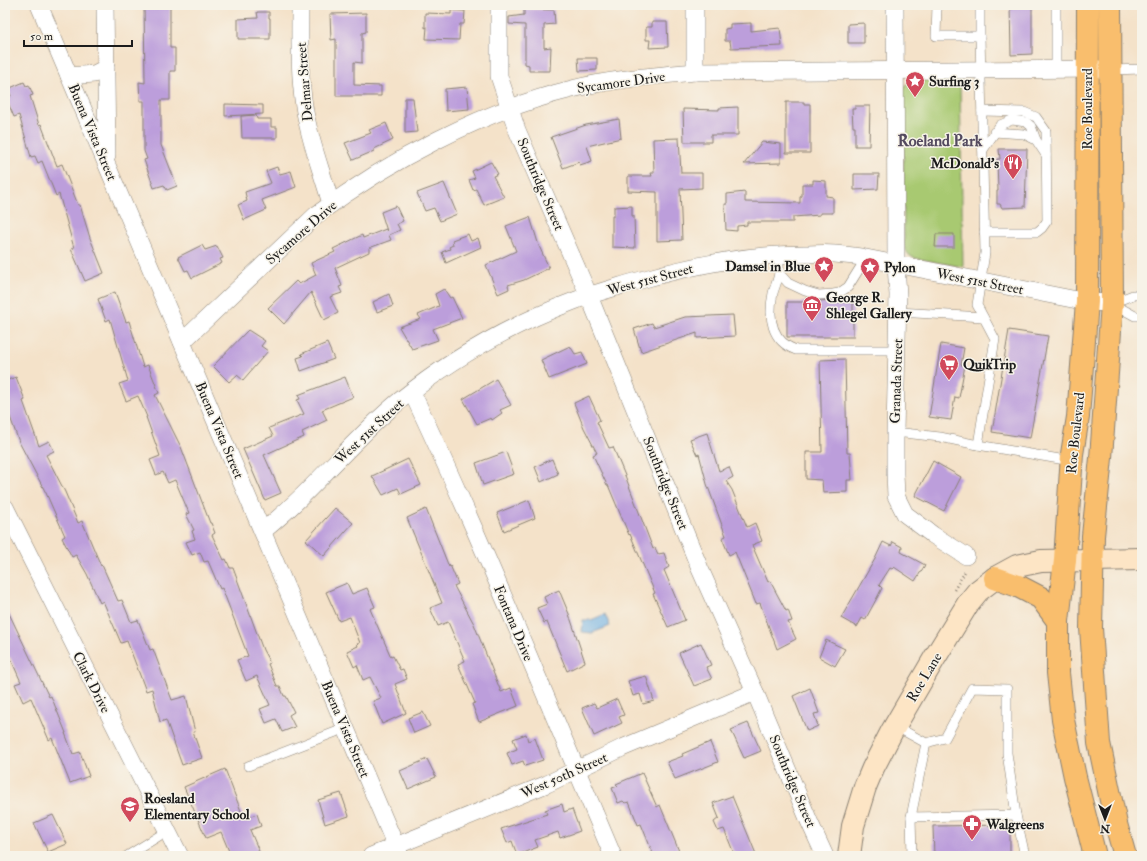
<svg xmlns="http://www.w3.org/2000/svg" width="1147" height="861" viewBox="0 0 1147 861" font-family="'IM FELL Double Pica',serif">
	<style>
		.green { fill: #a8c971; stroke: #627246 }
		.water { fill: #70b0e3; stroke: #466680 }
		.building { fill: #bc9edb }
		.lines { fill: none; stroke-linecap: round; stroke-linejoin: round }
		.lane-casing { stroke: #887f72; stroke-width: 10 }
		.street-casing { stroke: #887f72; stroke-width: 18 }
		.secondary-casing { stroke: #887f72; stroke-width: 24 }
		.primary-casing { stroke: #887f72; stroke-width: 24 }
		.path { stroke: #887f72; stroke-width: 2.5; stroke-dasharray: 1 3; stroke-linecap: butt }
		.lane { stroke: #fff; stroke-width: 9 }
		.street { stroke: #fff; stroke-width: 17 }
		.secondary { stroke: #fde5c5; stroke-width: 22 }
		.primary { stroke: #f9be6d; stroke-width: 22 }
		.labels { text-anchor: middle; stroke-width: 3; stroke-linejoin: round; paint-order: stroke }
		.poi-label { font-size: 14px; font-weight: bold; fill: #1c1c1c; stroke: #f7f3e8; text-anchor: start }
		.street-label { font-size: 14px; fill: #1c1c1c; stroke: #f7f3e8 }
		.quarter-label { font-size: 16px; font-weight: bold; fill: #544a5f; stroke: #f7f3e8 }
	</style>
	<rect width="100%" height="100%" fill="#f7f3e8"/>
	<filter id="ink" filterUnits="userSpaceOnUse"><feTurbulence type="fractalNoise" baseFrequency=".025" numOctaves="2"/><feDisplacementMap in="SourceGraphic" scale="8" xChannelSelector="R" yChannelSelector="G"/><feConvolveMatrix kernelMatrix="1 2 1 2 8 2 1 2 1" color-interpolation-filters="sRGB"/></filter>
	<filter id="wash" filterUnits="userSpaceOnUse"><feTurbulence type="fractalNoise" baseFrequency=".012" numOctaves="4" result="noise"/><feDisplacementMap in="SourceGraphic" scale="16" xChannelSelector="R" yChannelSelector="G"/><feGaussianBlur stdDeviation="0.9" result="paint"/><feColorMatrix in="noise" values="0 0 0 0 0 0 0 0 0 0 0 0 0 0 0 0 0 1.4 0 .05"/><feComposite in="paint" operator="in"/></filter>
	<g filter="url(#wash)">
		<rect width="100%" height="100%" fill="#f4e2c9"/>
		<path class="green" d="M960,78L963,267L914,258C909,256 906,252 904,246L903,91C905,85 908,81 915,79Z"/>
		<path class="water" d="M605,614L610,626L592,633L582,632L583,620H591Z"/>
		<g id="blocks">
			<g class="building">
				<path d="M144,5H170V48H175V71H170V100H161V145L177,186L167,190L164,185L154,188L144,160L147,159L144,151V101H140L139,82L145,83Z"/>
				<path d="M1010,5H1032V54L1011,55Z"/>
				<path d="M524,9L554,10L555,24L544,25V48L551,47L550,71H529V65L525,64V25L509,24V17L524,15Z"/>
				<path d="M451,10L465,11L464,24H460L459,40L426,39L427,27L425,28V13L451,14Z"/>
				<path d="M257,12H269V18H270V39H238V19L258,18Z"/>
				<path d="M366,13V32L362,33V63L354,62V85L381,86V96H336V39L331,40L330,14Z"/>
				<path d="M652,22H667L668,47L649,48L650,40H646V27H652Z"/>
				<path d="M751,23V31L780,28L782,46L731,48L730,41H725V29L730,28V24Z"/>
				<path d="M864,23V43H848V24Z"/>
				<path d="M578,58H597V70L579,71Z"/>
				<path d="M24,82L26,86L29,85L33,95L30,96L39,125L41,124L57,166L62,164L78,205H80L90,238L104,273L85,281L71,249L74,248L59,194L56,196L42,161L38,163L35,156L31,157L19,115L14,117L6,98L11,96L8,89Z"/>
				<path d="M467,87L469,109L446,111L445,89Z"/>
				<path d="M405,98H413L417,132L405,133Z"/>
				<path d="M786,102H804V104H810V153H786Z"/>
				<path d="M225,104L263,105V114L225,116Z"/>
				<path d="M855,106H870L869,146H855V127H853L852,109H855Z"/>
				<path d="M738,107V135H711V142H684L683,109L719,110V108Z"/>
				<path d="M256,115L257,119H271V127H277V138H242L241,116Z"/>
				<path d="M619,119L621,138L587,146L592,161L580,165L579,162L563,168L551,137L586,125Z"/>
				<path d="M386,123L393,140L374,149V151L353,160L345,143L371,133L369,130Z"/>
				<path d="M679,138L681,173H702V188L680,189L682,240L657,241V192L628,191V176H652L651,173H654L653,139Z"/>
				<path d="M762,142L781,144V163L744,164Z"/>
				<path d="M999,149H1027L1025,207L1002,208L1000,204H997V191H998L997,159H1000Z"/>
				<path d="M491,162L498,174L493,176L504,197L484,205L476,189L473,190L469,180L475,178L472,171Z"/>
				<path d="M277,167L280,174L291,171L296,187L262,200L266,210L244,220L238,205L247,201L245,192L271,183L266,171Z"/>
				<path d="M854,174H879L878,189L854,190Z"/>
				<path d="M813,180L826,181V196L833,197V213H820V215L793,217V222H747V225L737,226V231L726,230L725,204H727V194L745,192V202L800,203V197L802,196V184H813Z"/>
				<path d="M444,183L457,214L440,221L434,208L425,211L417,193Z"/>
				<path d="M396,206L403,221L397,224L400,230L389,235L391,240L369,248V252L335,268L342,286L339,287L342,293L330,297L338,313L324,320L311,292L284,324L268,308L296,281L299,284L316,275L311,263L335,252L333,249L362,235L363,238L386,229L387,231L381,212Z"/>
				<path d="M632,206V216H634L635,248L612,247V216H614V207Z"/>
				<path d="M530,217L539,246L549,268L524,280L508,285L509,289L498,294L486,265L516,251L506,226Z"/>
				<path d="M468,234L471,241L478,238L481,247L446,263L442,252L450,249L449,247L453,245L452,240Z"/>
				<path d="M936,234H954V247H935Z"/>
				<path d="M202,245L205,250L217,246L223,258L220,259L222,263L192,278L188,270L185,271L178,257Z"/>
				<path d="M444,289L450,298L452,297L462,318L433,329L438,340L412,349L399,327L421,319L418,315L439,306L435,294Z"/>
				<path d="M115,292L126,322L129,321L143,367L148,365L159,393L155,395L181,447L210,523H211L215,533L212,535L224,560L226,559L230,568H233L263,650L270,663L268,664L277,686H280L284,696H286L294,712L289,715L295,727L282,732L276,719L266,723L260,709L270,705L257,676L246,681L237,660L248,656L222,588L220,589L208,561L204,562L200,552L192,555L186,542L195,539L192,531L194,530L186,514L189,513L175,480L168,483L163,472L156,475L150,460L160,456L146,417H147L138,396L126,401L119,384L128,381L110,319L106,321L98,299Z"/>
				<path d="M389,294L393,306L377,312L373,302Z"/>
				<path d="M832,300V302H853V337H787V302H819V301Z"/>
				<path d="M733,315L735,336L697,338V333L641,352L634,329L652,323L654,327L685,317Z"/>
				<path d="M248,330L265,341L261,346L268,351L243,380L237,375L229,382L213,366Z"/>
				<path d="M1009,330L1048,336L1030,438L992,432Z"/>
				<path d="M327,343L334,359L301,371L297,358L303,356L301,354Z"/>
				<path d="M941,344L964,348L961,365H965L959,398L955,397L951,420L929,417Z"/>
				<path d="M570,346L575,354L582,352L587,364L549,379L541,360Z"/>
				<path d="M845,359L847,453H850L852,480H847V492L823,493L822,480L806,479V452H822L820,360Z"/>
				<path d="M16,377L25,400L23,401L39,446L49,441L54,451L46,455L65,492L78,523L82,521L101,566L102,565L118,601L122,600L131,622L138,620L150,650L153,649L172,700L186,696L195,732H193L202,758L182,765L166,720L160,722L152,689L146,691L127,641L121,643L103,601L100,603L87,574L76,555L72,557L62,538L65,536L46,493L19,442L5,403V381Z"/>
				<path d="M345,377L353,397L322,410L327,420L302,432L304,437L264,455L281,493L265,500L243,449L273,436L269,428L304,414L297,400L300,399L298,395Z"/>
				<path d="M496,379L511,405L500,410L502,413L492,420L491,418L477,424L463,399Z"/>
				<path d="M589,396L600,420L597,422L609,448L613,447L626,478L653,549L655,548L658,554L664,553L669,567L664,570L685,620L668,627L653,594L655,593L630,534L629,535L608,485H607L593,455L597,453L584,428L574,403Z"/>
				<path d="M707,433L719,471L729,467L733,477L726,481L732,490L747,527L755,523L762,541L752,545L768,582L770,581L786,611L788,610L792,621L788,622L796,639L777,649L760,603L756,604L735,552L729,555L722,538L726,536L707,484L699,454L697,455L690,439Z"/>
				<path d="M506,452L514,474L483,485L476,463Z"/>
				<path d="M408,459L421,485L401,494L398,488L383,495L372,476Z"/>
				<path d="M552,459L558,474L541,482L535,467Z"/>
				<path d="M933,461L961,477L944,511L915,496Z"/>
				<path d="M529,500L535,518L504,531L497,513Z"/>
				<path d="M335,508L353,523L324,556L306,540Z"/>
				<path d="M426,509L449,567L450,565L458,584L454,586L474,624L501,692L511,688L518,706L479,722L472,704L475,703L458,664L465,661L448,622L438,626L430,608L442,603L407,518Z"/>
				<path d="M883,542L891,546L893,542L902,547L901,552L925,565L915,581L894,567L892,569L890,568L879,585L882,588L878,596L865,620L862,618L857,627L841,618L875,559Z"/>
				<path d="M347,583L352,594L367,588L375,607L370,609L391,657L393,656L400,670L403,669L407,679L395,684L406,713L382,724L373,701L381,698L370,677L363,680L357,665L354,667L347,651L358,646L357,644L360,643L350,617L339,621L326,592Z"/>
				<path d="M559,590L569,614L585,662L567,671L547,622L544,623L537,608L547,604L544,597Z"/>
				<path d="M5,605L49,697L51,696L66,733H65L73,754L80,752L89,776L70,783L52,738L49,740L31,698L23,702L15,684L21,682L10,657L8,658L5,652Z"/>
				<path d="M826,640L845,649L835,666L819,657Z"/>
				<path d="M701,643L711,665L706,667L712,679L694,686L679,653Z"/>
				<path d="M646,676L654,701L643,704L640,694L633,696L628,681Z"/>
				<path d="M810,688L819,713L814,714L818,726L807,731L793,696Z"/>
				<path d="M617,699L624,715L619,717L622,723L594,736L582,708L594,703L597,708Z"/>
				<path d="M423,712L430,726L414,733L408,718Z"/>
				<path d="M748,723L761,751L744,758L731,730Z"/>
				<path d="M526,734L528,741L535,738L543,760L525,766L523,761L512,765L507,753L517,749L513,739Z"/>
				<path d="M710,742L718,762L675,779L667,762L683,756L682,754Z"/>
				<path d="M427,759L436,777L408,789L400,771Z"/>
				<path d="M225,769L244,819L257,814L261,826L250,830L261,856H231L221,832L206,838L184,787Z"/>
				<path d="M642,773L657,807L660,805L681,856H654L641,824L638,825L629,802L625,803L623,801L618,803L612,788L618,786L616,784Z"/>
				<path d="M341,793L349,816L325,824L318,800Z"/>
				<path d="M732,796L756,854L750,856H735L724,829L718,831L714,822L719,818L713,803Z"/>
				<path d="M562,804L564,812L572,809L580,831L560,838L558,832L535,840L538,847L517,855L512,841L507,843L501,829L547,814L545,810Z"/>
				<path d="M53,815L67,844L48,852L34,823Z"/>
				<path d="M1010,825V856H934L933,826Z"/>
			</g>
		</g>
	</g>
	<g filter="url(#ink)">
		<use href="#blocks" fill-opacity="0" stroke="#887f72" stroke-width="1"/>
		<g class="lines">
			<g class="lane-casing">
				<g id="lane">
					<path d="M937,5L936,36H980L985,253L977,305L995,339L978,445L1071,461"/>
					<path d="M980,5V36"/>
					<path d="M1056,5V68"/>
					<path d="M1111,70L1142,69"/>
					<path d="M982,111L1024,112L1036,117L1046,131L1047,221L1042,228L1037,232H984"/>
					<path d="M994,132L1024,134L1036,140"/>
					<path d="M983,150L1000,125L1012,120L1026,122L1031,126L1036,140L1046,155"/>
					<path d="M778,254C778,260 780,267 779,273C778,280 775,286 773,293C768,317 771,341 796,350H897"/>
					<path d="M779,273L788,283L805,291L819,295L833,294L839,293L848,287L866,258"/>
					<path d="M1112,303L1133,295H1142"/>
					<path d="M1113,304L1135,316H1142"/>
					<path d="M898,312L983,317"/>
					<path d="M895,432L940,437L978,445"/>
					<path d="M895,726L926,743L911,817L1016,815L1007,753V689L972,688L945,738L926,743"/>
					<path d="M248,766L346,728"/>
					<path d="M1016,815L1025,856"/>
					<path d="M911,817L912,856"/>
					<path d="M127,856L167,831"/>
				</g>
			</g>
			<g class="street-casing">
				<g id="street">
					<path d="M39,5L400,856"/>
					<path d="M105,5L107,156"/>
					<path d="M300,5C300,39 299,73 304,106C309,140 322,171 331,204"/>
					<path d="M499,5V76L517,130L589,296L700,569L755,692L809,821L825,856"/>
					<path d="M695,5V72"/>
					<path d="M895,5L896,265L898,295L895,432V474L896,496L905,514L933,535L966,556"/>
					<path d="M69,76L94,74L106,68"/>
					<path d="M182,342L316,215C390,160 482,111 572,89C612,79 654,76 695,72L1099,69"/>
					<path d="M412,392C484,544 547,701 613,856"/>
					<path d="M5,507L180,856"/>
					<path d="M263,531C312,492 350,442 398,402C451,359 510,325 574,301C594,293 614,288 634,282C689,266 746,254 804,254C814,254 825,253 835,254C846,255 856,256 866,258L1087,302L1112,303"/>
					<path d="M371,856L547,784L622,748L755,692"/>
				</g>
			</g>
			<g class="secondary-casing">
				<path id="secondary" d="M849,856L853,826L865,787L873,768L892,731L934,659L969,602L978,591L995,578L1017,566L1041,561L1142,559"/>
			</g>
			<g class="primary-casing">
				<g id="primary">
					<path d="M1088,5L1087,302L1078,417L1072,454L1065,560L1058,621V673L1063,720L1075,777L1095,856"/>
					<path d="M1110,5L1112,303L1101,458L1093,536L1091,628L1099,743L1116,824L1125,856"/>
					<path d="M995,578L1018,586L1041,598L1058,621"/>
				</g>
			</g>
			<path class="path" d="M954,590L966,570"/>
			<use href="#lane" class="lane"/>
			<use href="#street" class="street"/>
			<use href="#secondary" class="secondary"/>
			<use href="#primary" class="primary"/>
		</g>
	</g>
	<defs>
		<g id="sight-pin" transform="scale(1)"><path d="M0 17L-7.5 6A9.5 9.5 0 1 1 7.5 6Z" fill="#d1495b" stroke="#f7f3e8"/><path d="M0-6L1.8-2.2L6-1.7L2.9 1.2L3.7 5.4L0 3.3L-3.7 5.4L-2.9 1.2L-6-1.7L-1.8-2.2Z" fill="#fff"/></g>
		<g id="restaurant-pin" transform="scale(1)"><path d="M0 17L-7.5 6A9.5 9.5 0 1 1 7.5 6Z" fill="#d1495b" stroke="#f7f3e8"/><path d="M-5-6h1v4h1v-4h1v4h1v-4h1v5L-1.5 .5V6h-2V.5L-5-1ZM5-6V6H3V1.5H1.5Q1.5-4 5-6Z" fill="#fff"/></g>
		<g id="museum-pin" transform="scale(1)"><path d="M0 17L-7.5 6A9.5 9.5 0 1 1 7.5 6Z" fill="#d1495b" stroke="#f7f3e8"/><path d="M0-6L6-3V-2H-6V-3ZM-5-1h2V3h-2ZM-1-1h2V3h-2ZM3-1h2V3H3ZM-6 4H6V6H-6Z" fill="#fff"/></g>
		<g id="supermarket-pin" transform="scale(1)"><path d="M0 17L-7.5 6A9.5 9.5 0 1 1 7.5 6Z" fill="#d1495b" stroke="#f7f3e8"/><path d="M-6-5.5h2.5l.6 2H6L4.5 2H-2.5L-4.4-4H-6ZM-1.5 3.2a1.3 1.3 0 1 0 .1 0ZM3 3.2a1.3 1.3 0 1 0 .1 0Z" fill="#fff"/></g>
		<g id="school-pin" transform="scale(1)"><path d="M0 17L-7.5 6A9.5 9.5 0 1 1 7.5 6Z" fill="#d1495b" stroke="#f7f3e8"/><path d="M0-5L7-2L0 1L-7-2ZM-4 1L0 2.5L4 1V4Q0 6-4 4Z" fill="#fff"/></g>
		<g id="pharmacy-pin" transform="scale(1)"><path d="M0 17L-7.5 6A9.5 9.5 0 1 1 7.5 6Z" fill="#d1495b" stroke="#f7f3e8"/><path d="M-2-6h4v4h4v4h-4v4h-4v-4h-4v-4h4Z" fill="#fff"/></g>
	</defs>
	<g fill-rule="evenodd">
		<use href="#sight-pin" x="915" y="81"/>
		<use href="#restaurant-pin" x="1013" y="163"/>
		<use href="#sight-pin" x="824" y="266"/>
		<use href="#sight-pin" x="870" y="267"/>
		<use href="#museum-pin" x="812" y="305"/>
		<use href="#supermarket-pin" x="949" y="364"/>
		<use href="#school-pin" x="130" y="806"/>
		<use href="#pharmacy-pin" x="972" y="824"/>
	</g>
	<g class="labels">
		<g class="poi-label">
			<text x="929" y="86">Surfing 3</text>
			<text x="999" y="168" text-anchor="end">McDonald's</text>
			<text x="810" y="271" text-anchor="end">Damsel in Blue</text>
			<text x="884" y="272">Pylon</text>
			<text x="826" y="302">George R.<tspan x="826" dy="16">Shlegel Gallery</tspan></text>
			<text x="963" y="369">QuikTrip</text>
			<text x="144" y="803">Roesland<tspan x="144" dy="16">Elementary School</tspan></text>
			<text x="986" y="829">Walgreens</text>
		</g>
		<g class="street-label">
			<text transform="translate(304 82) rotate(-95)" y="5">Delmar Street</text>
			<text transform="translate(621 82) rotate(-8)" y="5">Sycamore Drive</text>
			<text transform="translate(1087 109) rotate(-90)" y="5">Roe Boulevard</text>
			<text transform="translate(93 132) rotate(67)" y="5">Buena Vista Street</text>
			<text transform="translate(541 184) rotate(67)" y="5">Southridge Street</text>
			<text transform="translate(301 232) rotate(-41)" y="5">Sycamore Drive</text>
			<text transform="translate(650 279) rotate(-15)" y="5">West 51st Street</text>
			<text transform="translate(980 281) rotate(11)" y="5">West 51st Street</text>
			<text transform="translate(896 381) rotate(-88)" y="5">Granada Street</text>
			<text transform="translate(220 430) rotate(67)" y="5">Buena Vista Street</text>
			<text transform="translate(369 431) rotate(-43)" y="5">West 51st Street</text>
			<text transform="translate(1075 433) rotate(-84)" y="5">Roe Boulevard</text>
			<text transform="translate(666 483) rotate(68)" y="5">Southridge Street</text>
			<text transform="translate(514 623) rotate(67)" y="5">Fontana Drive</text>
			<text transform="translate(924 677) rotate(-59)" y="5">Roe Lane</text>
			<text transform="translate(92 682) rotate(63)" y="5">Clark Drive</text>
			<text transform="translate(346 729) rotate(67)" y="5">Buena Vista Street</text>
			<text transform="translate(564 775) rotate(-24)" y="5">West 50th Street</text>
			<text transform="translate(793 781) rotate(67)" y="5">Southridge Street</text>
		</g>
		<g class="quarter-label">
			<text x="940" y="146">Roeland Park</text>
		</g>
	</g>
	<rect width="1147" height="861" fill="none" stroke="#f7f3e8" stroke-width="20"/>
	<g transform="translate(1105 819) rotate(180)" stroke="#f7f3e8" stroke-width="3" paint-order="stroke">
	<path d="M0-3L7 15L0 10L-7 15Z" fill="#1c1c1c"/>
	<text y="-6" font-size="11" font-weight="bold" text-anchor="middle" fill="#1c1c1c">N</text>
	</g>
	<path d="M24 40v6h108v-6" fill="none" stroke="#1c1c1c" stroke-width="2"/>
	<text x="30" y="40" font-size="12" fill="#1c1c1c" stroke="#f7f3e8" stroke-width="3" paint-order="stroke">50 m</text>
</svg>
